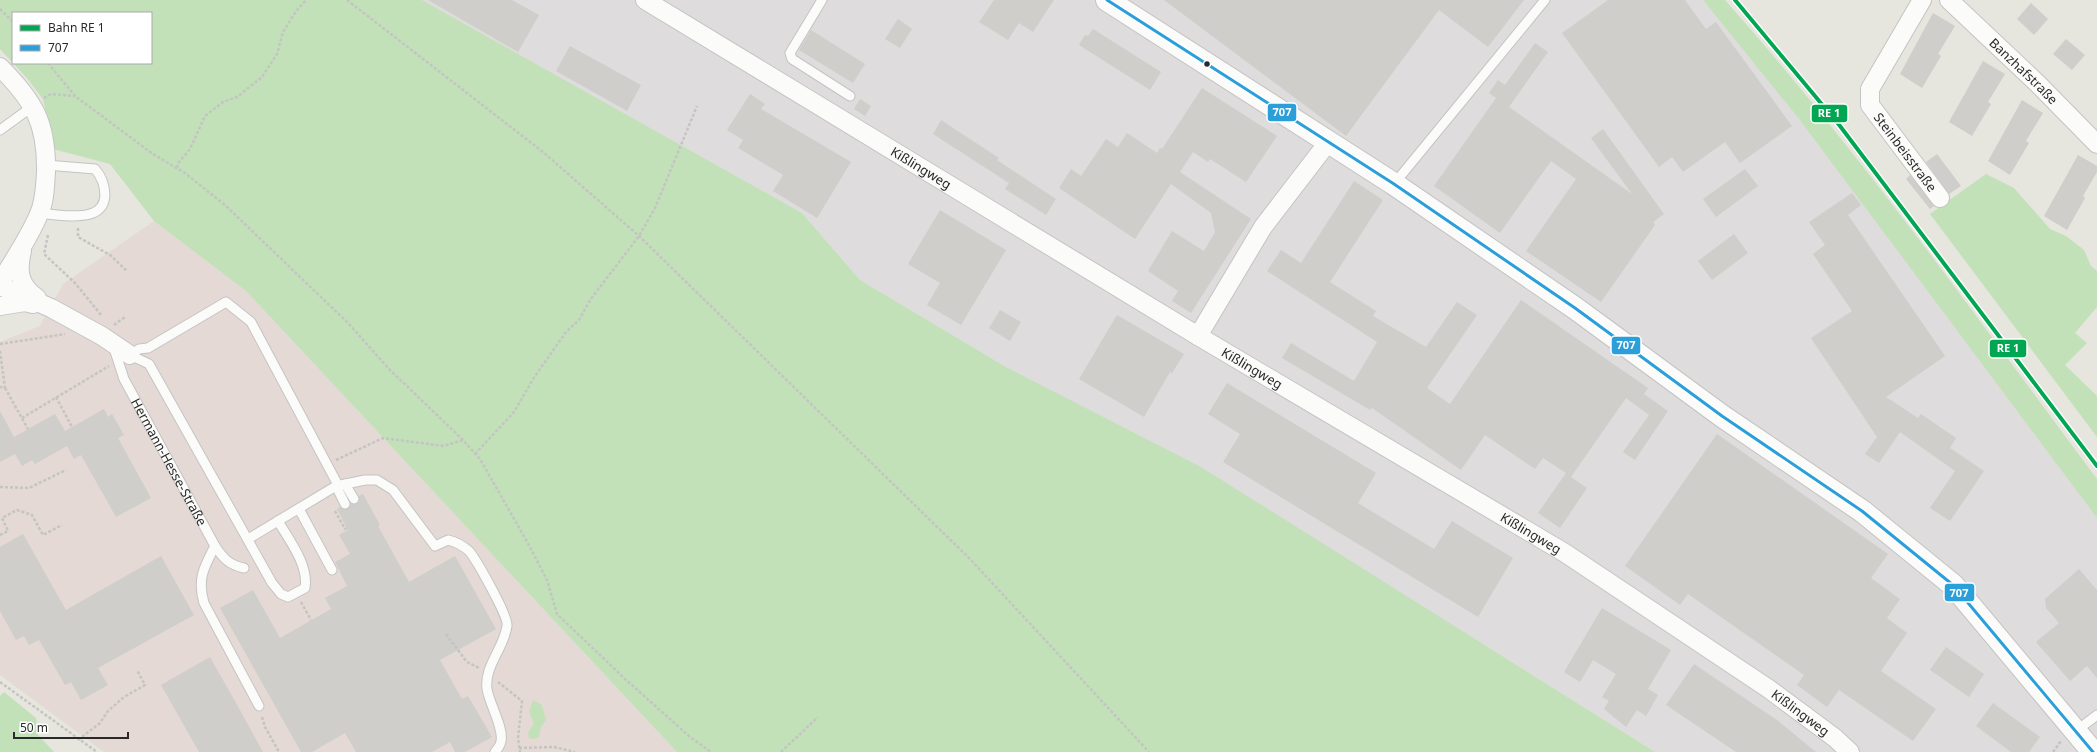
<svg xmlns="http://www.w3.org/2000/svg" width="2097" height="752" viewBox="0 0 2097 752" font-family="'Noto Sans',sans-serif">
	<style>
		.industrial { fill: #dedcdd }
		.medical { fill: #e4d9d4 }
		.green { fill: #c2e1b9; fill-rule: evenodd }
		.building { fill: #cfceca }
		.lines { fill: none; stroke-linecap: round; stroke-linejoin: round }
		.service-casing { stroke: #c4c4c4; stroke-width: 11 }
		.minor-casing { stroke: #c4c4c4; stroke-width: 20 }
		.tertiary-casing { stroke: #c4c4c4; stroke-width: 24 }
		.path { stroke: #c4c4c3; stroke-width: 2.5; stroke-dasharray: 3 2; stroke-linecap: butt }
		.service { stroke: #fbfbfa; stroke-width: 9 }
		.minor { stroke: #fbfbfa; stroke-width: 18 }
		.tertiary { stroke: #fbfbfa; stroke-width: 22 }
		.bus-1-casing { stroke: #fff; stroke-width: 6 }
		.bus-1 { stroke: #2b9fd9; stroke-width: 3 }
		.rail-1-casing { stroke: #fff; stroke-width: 7 }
		.rail-1 { stroke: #00a651; stroke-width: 4 }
		.bus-dot { fill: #292929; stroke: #fff; stroke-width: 1.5 }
		.labels { text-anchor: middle; stroke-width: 3; stroke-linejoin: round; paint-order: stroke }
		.street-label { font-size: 13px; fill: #292929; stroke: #fff }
		.line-badge { stroke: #fff; stroke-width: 1.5 }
		.badge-label { font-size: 11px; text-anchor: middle; font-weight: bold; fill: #fff }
	</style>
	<rect width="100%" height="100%" fill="#e6e5de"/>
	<path class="industrial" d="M422,0H1703L1799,119L2097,518V752H1655L1502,656L1006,367L860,280L802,213Z"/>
	<path class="medical" d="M154,221L246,291L677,752H104L0,675V342L40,326L63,284Z"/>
	<g class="green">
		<path d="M0,0H422L802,213L860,280L1006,367L1201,467L1655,752H677L246,291L154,221L110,164L53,149L43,99L26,77L0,49ZM13,13H151V63H13Z"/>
		<path d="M1703,0H1725C1859,151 1976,317 2097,479V518L1799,119Z"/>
		<path d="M1986,174L2014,188L2050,229L2066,236L2084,250L2091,266L2097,271V307L2075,333L2087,343L2065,365L2097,396V437L1930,214Z"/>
		<path d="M4,692L36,718L38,735L54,752H0V696Z"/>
		<path d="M533,700L542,705L546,720L541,727L539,737L534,739L529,738L528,733L534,723L529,712Z"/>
	</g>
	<g class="building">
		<path d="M428,0H512L539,15L518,52Z"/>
		<path d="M994,0H1054L1033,32L1019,23L1008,40L979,22Z"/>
		<path d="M1164,0H1524L1488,47L1439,10L1346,136Z"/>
		<path d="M1608,0H1685L1706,29L1716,22L1792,126L1740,163L1725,142L1683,172L1672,157L1659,167L1562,33Z"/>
		<path d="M2031,3L2048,19L2034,35L2017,19Z"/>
		<path d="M1933,13L1955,26L1938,54L1941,56L1922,88L1900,74Z"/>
		<path d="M898,19L912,29L900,48L885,39Z"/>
		<path d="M1093,29L1161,72L1150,90L1079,45L1085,35L1088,36Z"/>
		<path d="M811,30L865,64L853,83L799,50Z"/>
		<path d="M2066,39L2085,55L2072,70L2053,54Z"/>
		<path d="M1535,43L1548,52L1509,107L1632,194L1591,138L1603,129L1664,214L1653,222L1655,225L1601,302L1526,251L1576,179L1551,161L1500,233L1434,186L1496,98L1489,93L1498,80L1505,85Z"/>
		<path d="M570,46L641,85L627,111L556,71Z"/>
		<path d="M1983,61L2005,74L1988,102L1991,104L1972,136L1949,122Z"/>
		<path d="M1202,88L1277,136L1246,182L1210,159L1208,162L1193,152L1180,172L1251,219L1191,313L1172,301L1178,291L1148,271L1172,231L1204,251L1215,232L1211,213L1171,184L1135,239L1059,188L1071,169L1081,176L1106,139L1118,147L1127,133L1157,153L1160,148L1162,149Z"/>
		<path d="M750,94L765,104L761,109L851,162L817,218L773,191L783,175L738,148L743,140L727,130Z"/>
		<path d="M860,99L871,106L865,116L854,109Z"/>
		<path d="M2022,100L2043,113L2026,141L2029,143L2010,175L1988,161Z"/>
		<path d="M941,120L999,158L997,160L1056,199L1046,215L1005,189L1009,183L933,134Z"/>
		<path d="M1937,154L1961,186L1949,194L1926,162Z"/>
		<path d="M2078,155L2097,166V172L2083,196L2085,198L2067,230L2044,216Z"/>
		<path d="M1745,169L1758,186L1716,217L1703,199Z"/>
		<path d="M1910,175L1934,206L1930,209L1906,179Z"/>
		<path d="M1354,181L1383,200L1330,282L1376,311L1373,316L1426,347L1457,302L1477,315L1427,388L1450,404L1521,300L1648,388L1644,394L1668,411L1635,460L1623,452L1649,415L1626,398L1571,477L1587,488L1560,528L1538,513L1566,473L1543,458L1535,469L1485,435L1461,470L1372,408L1370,410L1282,358L1291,343L1354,381L1377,342L1267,271L1281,250L1301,263Z"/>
		<path d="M1852,193L1861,205L1848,215L1945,356L1886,397L1918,418L1921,414L1956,438L1950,448L1984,471L1950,521L1930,508L1955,471L1900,432L1879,463L1865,454L1877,437L1811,338L1852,311L1813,254L1825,245L1809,222Z"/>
		<path d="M940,210L1006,250L961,325L927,305L940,283L908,264Z"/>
		<path d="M1734,234L1748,253L1712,280L1698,261Z"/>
		<path d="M1000,310L1021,322L1010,341L989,328Z"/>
		<path d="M1117,315L1184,354L1172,373L1170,372L1144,417L1079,379Z"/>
		<path d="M1227,383L1376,473L1358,503L1434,549L1452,521L1513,558L1478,617L1223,462L1240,434L1208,414Z"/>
		<path d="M104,409L108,417L112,414L124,435L118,438L151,498L116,517L81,455L74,459L67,446L35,464L32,460L22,466L15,454L0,462V411L14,437L55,414L65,431Z"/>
		<path d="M1717,434L1888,554L1871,578L1900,599L1887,618L1907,633L1881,671L1936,709L1913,741L1839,690L1827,707L1797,685L1804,675L1688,594L1680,605L1625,566Z"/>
		<path d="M363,494L380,525L378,526L409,582L455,556L496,629L440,660L462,699L468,696L492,737L465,752H455L450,742L432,752H356L345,733L312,752H301L220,608L253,590L280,638L331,609L325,598L347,586L335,562L350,554L339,535L348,530L337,509L340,507L347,509L351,504H357L359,502V496Z"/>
		<path d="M23,534L66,610L161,556L194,615L98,668L108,685L81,700L71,682L65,685L39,640L29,645L24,636L16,640L0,611V547Z"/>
		<path d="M2079,569L2097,590V678L2087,666L2070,681L2036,642L2059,623L2046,608L2045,599Z"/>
		<path d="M1602,608L1671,650L1648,689L1658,695L1646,716L1637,710L1626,727L1604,709L1609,701L1602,697L1616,674L1593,660L1580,682L1564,672Z"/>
		<path d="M1946,647L1984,674L1969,697L1930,670Z"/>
		<path d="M210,657L241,712L263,752H199L161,685Z"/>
		<path d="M1694,664L1777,720L1816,752H1736L1666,705Z"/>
		<path d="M1993,703L2040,737L2029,752H2011L1976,726Z"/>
	</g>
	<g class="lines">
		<g class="service-casing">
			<g id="service">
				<path d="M822,0L790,53L792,59L850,96"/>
				<path d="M0,130L33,106"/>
				<path d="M1394,184L1545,0"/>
				<path d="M40,213C55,215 76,218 90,214C112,208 106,182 95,169L46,165"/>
				<path id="s1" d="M113,345L124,379L215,546C223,558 229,565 244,568"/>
				<path d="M345,484L354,499"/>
				<path d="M336,486L345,504"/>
				<path d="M299,509L332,570"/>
				<path d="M278,521C289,540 309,565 305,588L288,597L281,594L272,583L149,364L130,355L139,349L148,348L226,302L251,322L338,485"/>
				<path d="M248,539L336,486L365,480H377L393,490L435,546L448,540C457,542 462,545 469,551C476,559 509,617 507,626C504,648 484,666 487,689C489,703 504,728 501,741C501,745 497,749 495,752"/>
				<path d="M215,546C204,567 197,579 204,603L259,706"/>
				<path d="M2076,731L2097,715"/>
			</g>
		</g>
		<g class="minor-casing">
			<g id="minor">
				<path id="s2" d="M645,0L1198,336L1565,553L1769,689L1835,738L1850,752"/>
				<path id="s3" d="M1922,0L1870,89V105L1940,198"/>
				<path id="s4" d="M1949,0L2038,84L2097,144"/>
				<path d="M0,67C34,101 47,123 46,172C45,186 45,201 39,214C29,238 13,261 0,283"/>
				<path d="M22,251C17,271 19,286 37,298"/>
				<path d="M0,286L51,308L102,336L130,355"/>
				<path d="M0,306L25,302L33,304"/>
				<path d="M1198,336L1263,227L1329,141"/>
			</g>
		</g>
		<g class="tertiary-casing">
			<path id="tertiary" d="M1107,0L1394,184L1575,308L1722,416L1862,511L1953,585L2093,752"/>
		</g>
		<g class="path">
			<path d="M347,0L543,152L639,236L970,559L1149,752"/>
			<path d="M0,9L13,22"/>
			<path d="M48,63L75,96L153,154L185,173L226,206L348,323L389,369L463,440L480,459L530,547L547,580L557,614L624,678L690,737L711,752"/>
			<path d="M44,98L51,94L75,96"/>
			<path d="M177,168L179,162L190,149L205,116L223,102L237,97L262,77L277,54L283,32L296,11L306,0"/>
			<path d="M78,228V237L110,255L127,271"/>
			<path d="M48,235L44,254L75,283L102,316"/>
			<path d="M114,325L125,317"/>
			<path d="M0,344L65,334"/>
			<path d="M0,351L5,388L0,387"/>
			<path d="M5,388L28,429"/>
			<path d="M56,397L72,427"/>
			<path d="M22,418L109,366"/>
			<path d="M475,454L514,412L533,379L566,332L579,320L590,300L639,236L655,208L697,106"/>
			<path d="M336,460L383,438L444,446L463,440"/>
			<path d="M0,487L29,488L66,470"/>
			<path d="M335,511L345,529L347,528"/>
			<path d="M0,535L8,531L2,518L17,510L32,515L43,535L62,525"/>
			<path d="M301,602L311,620"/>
			<path d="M446,634L467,662L479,668"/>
			<path d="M0,682L97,752"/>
			<path d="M498,682L522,701L518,738L520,752"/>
			<path d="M262,717L265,727L279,752"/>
			<path d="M78,740L100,723L108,711L124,697L145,685L137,670"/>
			<path d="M519,748L554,747L575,752"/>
			<path d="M781,752L818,717"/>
			<path d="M2053,752L2061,741"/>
		</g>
		<use href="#service" class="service"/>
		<use href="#minor" class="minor"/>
		<use href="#tertiary" class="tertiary"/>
		<g class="bus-1-casing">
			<path id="bus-1" d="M1107,0L1394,184L1575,308L1722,416L1862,511L1953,585L2093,752"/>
		</g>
		<use href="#bus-1" class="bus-1"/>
		<g class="rail-1-casing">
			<path id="rail-1" d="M1735,0L1840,126L2097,466"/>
		</g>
		<use href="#rail-1" class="rail-1"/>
	</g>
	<circle class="bus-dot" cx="1207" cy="64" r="3.5"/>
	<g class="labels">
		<g class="street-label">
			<text dy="5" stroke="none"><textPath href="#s4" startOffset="103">Banzhafstraße</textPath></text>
			<text dy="5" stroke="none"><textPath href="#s3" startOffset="178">Steinbeisstraße</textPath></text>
			<text dy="5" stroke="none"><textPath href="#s2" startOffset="323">Kißlingweg</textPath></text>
			<text dy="5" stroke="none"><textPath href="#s2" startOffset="710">Kißlingweg</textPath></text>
			<text dy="5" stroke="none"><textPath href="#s1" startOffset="130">Hermann-Hesse-Straße</textPath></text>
			<text dy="5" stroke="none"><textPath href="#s2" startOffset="1034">Kißlingweg</textPath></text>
			<text dy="5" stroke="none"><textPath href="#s2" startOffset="1358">Kißlingweg</textPath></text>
		</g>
	</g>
	<g class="line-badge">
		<rect x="1267" y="103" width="30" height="19" rx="4" fill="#2b9fd9"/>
		<rect x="1811" y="104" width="37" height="19" rx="4" fill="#00a651"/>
		<rect x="1611" y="336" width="30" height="19" rx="4" fill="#2b9fd9"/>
		<rect x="1989" y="339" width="38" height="19" rx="4" fill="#00a651"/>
		<rect x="1944" y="583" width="31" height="19" rx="4" fill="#2b9fd9"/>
	</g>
	<g class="badge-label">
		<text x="1282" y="116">707</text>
		<text x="1829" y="117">RE 1</text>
		<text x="1626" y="349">707</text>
		<text x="2008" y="352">RE 1</text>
		<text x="1959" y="597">707</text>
	</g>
	<rect x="12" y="12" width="140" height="52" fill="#ffffff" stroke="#a9a9a9"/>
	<rect x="20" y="25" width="20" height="6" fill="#00a651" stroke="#a9a9a9"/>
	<text x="48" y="32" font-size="12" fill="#292929">Bahn RE 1</text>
	<rect x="20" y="45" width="20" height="6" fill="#2b9fd9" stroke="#a9a9a9"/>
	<text x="48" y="52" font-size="12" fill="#292929">707</text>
	<path d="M14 732v6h114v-6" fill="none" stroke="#292929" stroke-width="2"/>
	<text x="20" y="732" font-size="12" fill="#292929" stroke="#ffffff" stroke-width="3" paint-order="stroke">50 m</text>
</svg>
